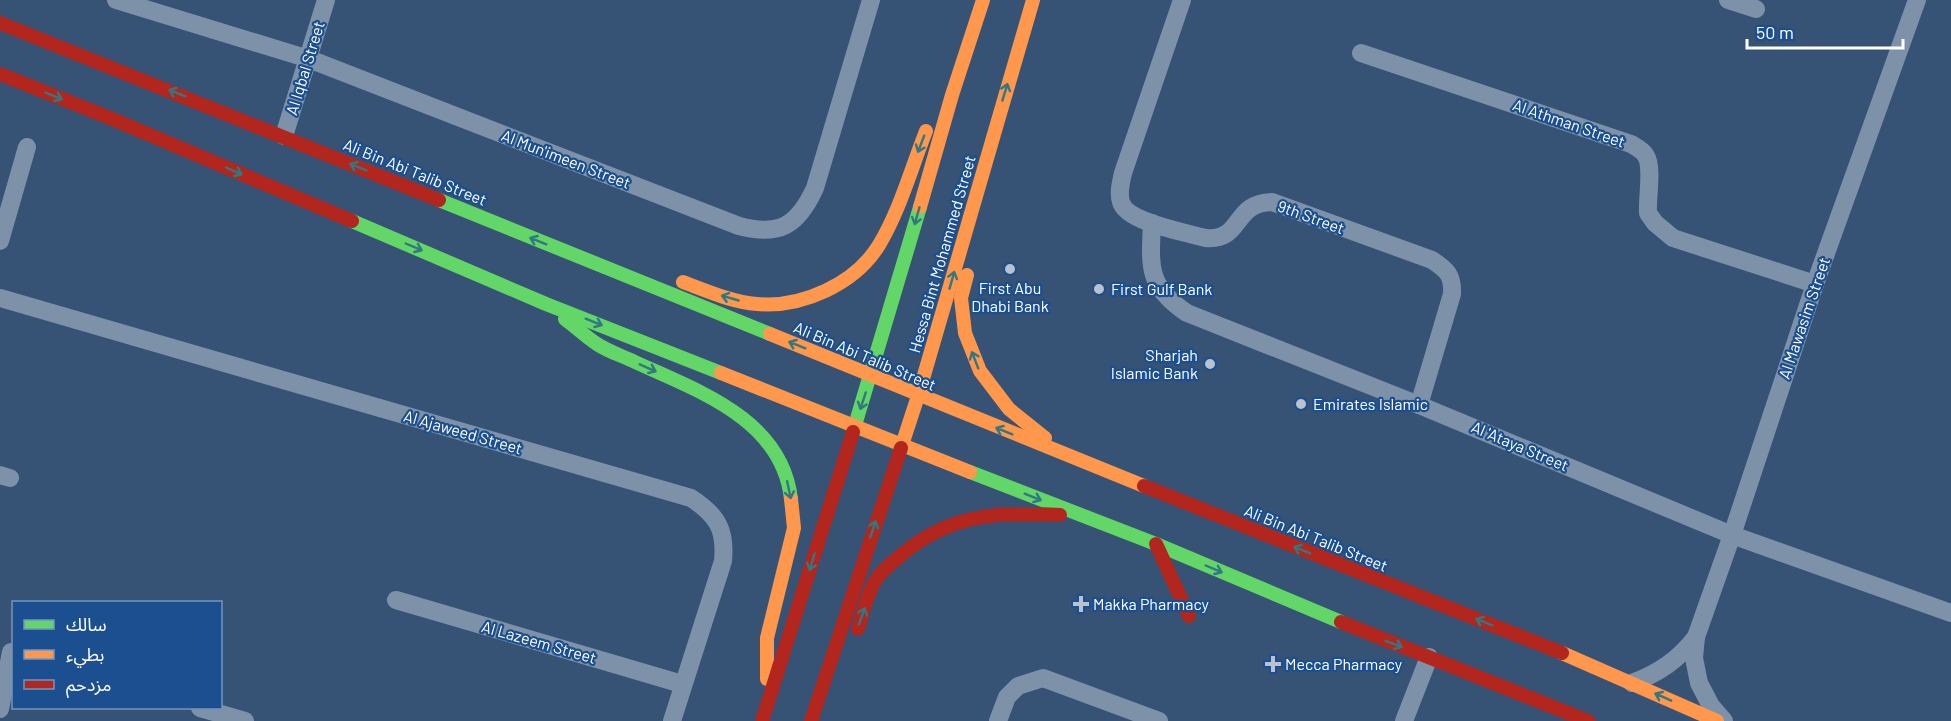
<svg xmlns="http://www.w3.org/2000/svg" width="1951" height="721" viewBox="0 0 1951 721" font-family="Barlow,'Noto Sans Arabic',sans-serif">
	<style>
		.lines { fill: none; stroke-linecap: round; stroke-linejoin: round }
		.street { stroke: #7d92a8; stroke-width: 18 }
		.fast { stroke: #63d668; stroke-width: 14 }
		.slow { stroke: #ff974d; stroke-width: 14 }
		.jam { stroke: #b3261e; stroke-width: 14 }
		.oneway { stroke: #317883 }
		.poi-dot { fill: #b9c2ce; stroke: #1b4f8f; stroke-width: 2 }
		.labels { text-anchor: middle; stroke-width: 4.5; stroke-linejoin: round; paint-order: stroke }
		.street-label { font-size: 16px; fill: #fff; stroke: #1b4f8f }
		.poi-label { font-size: 16px; fill: #fff; stroke: #1b4f8f; text-anchor: start }
	</style>
	<rect width="100%" height="100%" fill="#365274"/>
	<g class="lines">
		<g class="street">
			<path d="M116,0L309,59L739,226C780,237 798,225 815,188L871,0"/>
			<path d="M1182,0L1123,173C1121,182 1118,193 1121,202C1126,222 1187,233 1206,238C1243,241 1232,203 1272,202L1432,260C1447,270 1453,275 1452,294L1419,405"/>
			<path d="M1728,0L1756,9"/>
			<path d="M1361,53L1631,144C1636,147 1643,150 1646,156C1653,167 1647,198 1648,213L1655,223L1673,238L1815,284"/>
			<path d="M284,136L326,0"/>
			<path d="M1152,223C1150,267 1147,286 1187,313L1419,405L1732,535L1951,613"/>
			<path d="M0,241L27,147"/>
			<path d="M0,298L691,498C717,515 726,529 723,561L672,721"/>
			<path d="M0,475L10,478"/>
			<path d="M396,600L682,684"/>
			<path d="M1632,683C1659,673 1678,660 1696,637"/>
			<path d="M200,708L245,721"/>
			<path d="M0,709L11,652"/>
			<path d="M998,721L1007,697L1018,686L1043,678L1159,721"/>
			<path d="M1404,721L1429,657"/>
			<path d="M1724,721L1711,706L1699,683L1694,658L1696,637L1732,535L1815,284L1917,0"/>
		</g>
		<g class="fast">
			<path d="M439,200L770,334"/>
			<path d="M352,221L546,304L721,373"/>
			<path d="M565,319C576,327 586,337 597,344C609,352 623,356 635,362C698,391 782,419 791,499"/>
			<path d="M853,432L920,207"/>
			<path d="M970,472L1156,544L1341,622"/>
		</g>
		<g class="slow">
			<path d="M920,207L952,95L983,0"/>
			<path d="M967,275L961,298L965,333L980,371L1009,409L1045,438"/>
			<path d="M683,282C707,291 732,302 757,304C802,308 855,284 879,245C900,210 911,169 926,131"/>
			<path d="M770,334L1144,486"/>
			<path d="M721,373L970,472"/>
			<path d="M901,448L918,396L1033,0"/>
			<path d="M1562,653L1717,721"/>
			<path d="M767,679V638L794,528L791,499"/>
		</g>
		<g class="jam">
			<path d="M0,23L439,200"/>
			<path d="M0,74L110,118L352,221"/>
			<path d="M1144,486L1562,653"/>
			<path d="M1156,544L1189,616"/>
			<path d="M1341,622L1588,721"/>
			<path d="M858,629C863,613 866,596 875,581C881,571 892,563 901,555C951,513 998,512 1060,515"/>
			<path d="M762,721L853,432"/>
			<path d="M811,721L901,448"/>
		</g>
	</g>
	<defs><path id="oneway-shaft" d="M-6 0H5M1.5-3L5.5 0L1.5 3" fill="none" stroke-width="1.6" stroke-linecap="round" stroke-linejoin="round" transform="scale(1.5)"/></defs>
	<g class="oneway">
		<use href="#oneway-shaft" transform="translate(1005 92) rotate(-73)"/>
		<use href="#oneway-shaft" transform="translate(177 93) rotate(-158)"/>
		<use href="#oneway-shaft" transform="translate(54 96) rotate(22)"/>
		<use href="#oneway-shaft" transform="translate(921 144) rotate(111)"/>
		<use href="#oneway-shaft" transform="translate(358 167) rotate(-158)"/>
		<use href="#oneway-shaft" transform="translate(234 171) rotate(23)"/>
		<use href="#oneway-shaft" transform="translate(917 216) rotate(106)"/>
		<use href="#oneway-shaft" transform="translate(538 241) rotate(-158)"/>
		<use href="#oneway-shaft" transform="translate(414 247) rotate(23)"/>
		<use href="#oneway-shaft" transform="translate(952 280) rotate(-74)"/>
		<use href="#oneway-shaft" transform="translate(730 298) rotate(-164)"/>
		<use href="#oneway-shaft" transform="translate(594 322) rotate(22)"/>
		<use href="#oneway-shaft" transform="translate(797 345) rotate(-158)"/>
		<use href="#oneway-shaft" transform="translate(975 360) rotate(-111)"/>
		<use href="#oneway-shaft" transform="translate(648 368) rotate(24)"/>
		<use href="#oneway-shaft" transform="translate(863 401) rotate(108)"/>
		<use href="#oneway-shaft" transform="translate(1004 431) rotate(-158)"/>
		<use href="#oneway-shaft" transform="translate(789 490) rotate(78)"/>
		<use href="#oneway-shaft" transform="translate(1033 497) rotate(22)"/>
		<use href="#oneway-shaft" transform="translate(873 529) rotate(-72)"/>
		<use href="#oneway-shaft" transform="translate(1302 550) rotate(-158)"/>
		<use href="#oneway-shaft" transform="translate(812 562) rotate(107)"/>
		<use href="#oneway-shaft" transform="translate(1214 569) rotate(23)"/>
		<use href="#oneway-shaft" transform="translate(862 616) rotate(-70)"/>
		<use href="#oneway-shaft" transform="translate(1484 622) rotate(-158)"/>
		<use href="#oneway-shaft" transform="translate(1394 644) rotate(21)"/>
		<use href="#oneway-shaft" transform="translate(1663 697) rotate(-156)"/>
	</g>
	<g class="poi-dot">
		<circle cx="1010" cy="269" r="6"/>
		<circle cx="1099" cy="289" r="6"/>
		<circle cx="1210" cy="364" r="6"/>
		<circle cx="1301" cy="404" r="6"/>
		<path d="M1078 595h6v6h6v6h-6v6h-6v-6h-6v-6h6z"/>
		<path d="M1270 655h6v6h6v6h-6v6h-6v-6h-6v-6h6z"/>
	</g>
	<g class="labels">
		<g class="street-label">
			<text transform="translate(305 68) rotate(-73)" y="6">Al Iqbal Street</text>
			<text transform="translate(1569 123) rotate(19)" y="6">Al Athman Street</text>
			<text transform="translate(566 159) rotate(21)" y="6">Al Mun'imeen Street</text>
			<text transform="translate(415 172) rotate(22)" y="6">Ali Bin Abi Talib Street</text>
			<text transform="translate(1311 217) rotate(20)" y="6">9th Street</text>
			<text transform="translate(942 254) rotate(-74)" y="6">Hessa Bint Mohammed Street</text>
			<text transform="translate(1804 318) rotate(-71)" y="6">Al Mawasim Street</text>
			<text transform="translate(865 356) rotate(23)" y="6">Ali Bin Abi Talib Street</text>
			<text transform="translate(463 432) rotate(16)" y="6">Al Ajaweed Street</text>
			<text transform="translate(1520 446) rotate(23)" y="6">Al 'Ataya Street</text>
			<text transform="translate(1316 538) rotate(22)" y="6">Ali Bin Abi Talib Street</text>
			<text transform="translate(539 642) rotate(16)" y="6">Al Lazeem Street</text>
		</g>
		<g class="poi-label">
			<text x="1010" y="294" text-anchor="middle">First Abu<tspan x="1010" dy="18">Dhabi Bank</tspan></text>
			<text x="1111" y="295">First Gulf Bank</text>
			<text x="1198" y="361" text-anchor="end">Sharjah<tspan x="1198" dy="18">Islamic Bank</tspan></text>
			<text x="1313" y="410">Emirates Islamic</text>
			<text x="1093" y="610">Makka Pharmacy</text>
			<text x="1285" y="670">Mecca Pharmacy</text>
		</g>
	</g>
	<rect x="12" y="601" width="210" height="108" fill="#1b4f8f" stroke="#7695bc" stroke-width="1.5"/>
	<rect x="24" y="620" width="30" height="9" fill="#63d668" stroke="#7695bc" stroke-width="1.5"/>
	<text x="66" y="631" font-size="18" fill="#ffffff">سالك</text>
	<rect x="24" y="650" width="30" height="9" fill="#ff974d" stroke="#7695bc" stroke-width="1.5"/>
	<text x="66" y="661" font-size="18" fill="#ffffff">بطيء</text>
	<rect x="24" y="680" width="30" height="9" fill="#b3261e" stroke="#7695bc" stroke-width="1.5"/>
	<text x="66" y="691" font-size="18" fill="#ffffff">مزدحم</text>
	<path d="M1747 39v9h156v-9" fill="none" stroke="#ffffff" stroke-width="3"/>
	<text x="1756" y="39" font-size="18" fill="#ffffff" stroke="#1b4f8f" stroke-width="4.5" paint-order="stroke">50 m</text>
</svg>
